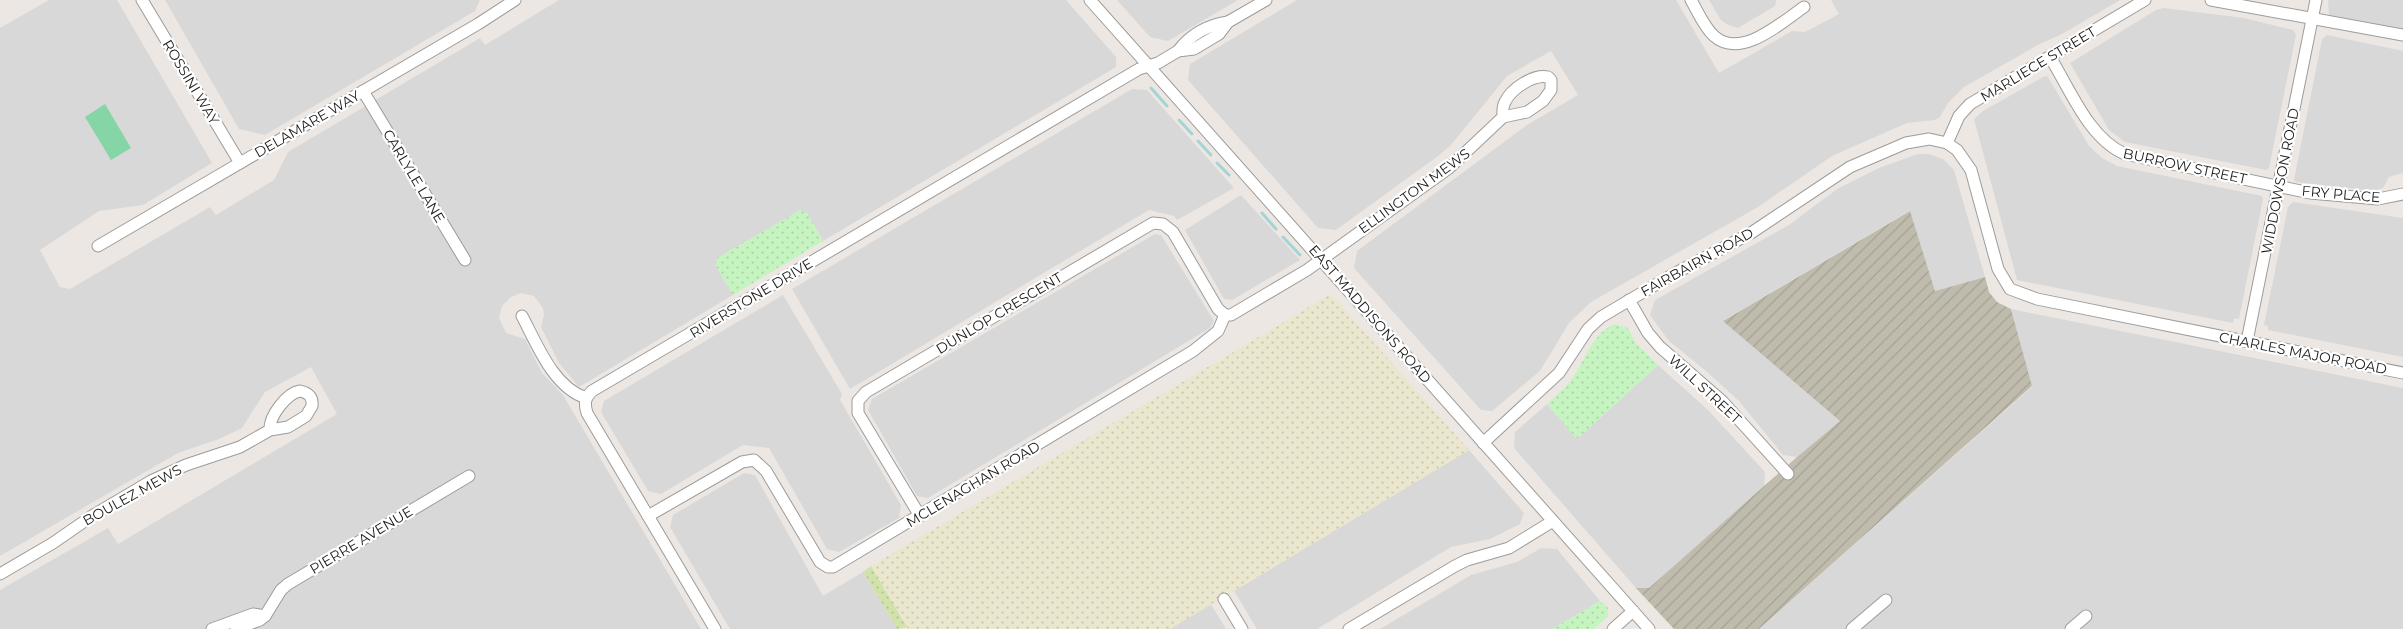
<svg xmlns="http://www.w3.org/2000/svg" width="2403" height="629" viewBox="0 0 2403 629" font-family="Montserrat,sans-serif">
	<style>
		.residential { fill: #d9d8d8 }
		.construction { fill: url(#construction-furrows) }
		.farmland { fill: url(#farmland-dots) }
		.grass { fill: url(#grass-dots) }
		.park { fill: url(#park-dots) }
		.pitch { fill: #85d5a7 }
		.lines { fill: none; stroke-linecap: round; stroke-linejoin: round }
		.stream { stroke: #a5d4d6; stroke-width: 3 }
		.minor-casing { stroke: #9c9c9c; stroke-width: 13 }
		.minor { stroke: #fff; stroke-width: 11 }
		.labels { text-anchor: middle; stroke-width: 4.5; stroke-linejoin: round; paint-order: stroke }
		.street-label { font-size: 14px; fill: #1b1b1b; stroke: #fff }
	</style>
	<defs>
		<pattern id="construction-furrows" width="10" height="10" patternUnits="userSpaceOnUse" patternTransform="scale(1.25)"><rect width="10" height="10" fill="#bfbcae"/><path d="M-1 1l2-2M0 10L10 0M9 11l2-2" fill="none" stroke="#a4a195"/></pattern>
		<pattern id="farmland-dots" width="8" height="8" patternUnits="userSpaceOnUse" patternTransform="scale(1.25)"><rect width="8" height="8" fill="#eae7ce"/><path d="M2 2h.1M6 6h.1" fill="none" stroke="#c8c6b0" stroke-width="1.8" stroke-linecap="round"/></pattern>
		<pattern id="grass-dots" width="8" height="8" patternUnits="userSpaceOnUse" patternTransform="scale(1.25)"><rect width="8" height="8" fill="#d1e3ab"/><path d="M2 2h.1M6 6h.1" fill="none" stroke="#b3c293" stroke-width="1.8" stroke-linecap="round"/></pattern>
		<pattern id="park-dots" width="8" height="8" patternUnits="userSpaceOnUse" patternTransform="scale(1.25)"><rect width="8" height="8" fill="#c6f4c1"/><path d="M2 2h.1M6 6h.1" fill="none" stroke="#aad1a5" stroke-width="1.8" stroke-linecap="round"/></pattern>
	</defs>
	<rect width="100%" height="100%" fill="#ece7e2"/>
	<g class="residential">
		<path d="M49,0H117L212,163L143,205L99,211L40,250L60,287L70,289L210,207L216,215L274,180L288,152L480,38L485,45L559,0H1066L1116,57V67L823,241L807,213L716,266L733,295L579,387L559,363L541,327L544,315L543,308L534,296L521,293L511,297L502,306L499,318L506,333L525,339L542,373L563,395L701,629H0V590L108,528L118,544L337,414L311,367L265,392L242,428L219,439L178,453L0,556V28Z"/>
		<path d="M165,0H480L475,11L265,135L239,129Z"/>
		<path d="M1117,0H1238L1168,41L1150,37Z"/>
		<path d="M1297,0H1676L1719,73L1792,31L1805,32L1839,14L1831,0H2120L2064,33L2038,45L1964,87L1948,103L1940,117L1935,120L1907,123L1832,156L1758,207L1591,302L1569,323L1540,371L1492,411L1481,410L1354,268L1357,251L1527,125L1578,95L1551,51L1507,76L1451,145L1438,156L1336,230L1318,228L1188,80L1190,64Z"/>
		<path d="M1709,0H1776L1775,6L1738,28L1728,25L1721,20Z"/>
		<path d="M2328,0H2403V29L2329,16Z"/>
		<path d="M2164,8L2244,18L2293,30L2296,35L2269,168L2266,170L2125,142L2109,130L2070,63L2156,10Z"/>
		<path d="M2327,35L2403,51V173L2389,177L2383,188L2373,191L2296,182L2294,180L2322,39Z"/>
		<path d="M2045,76L2048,77L2089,146L2102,158L2117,166L2262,196L2263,199L2239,319L2234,318L2233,323L2017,280L1974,119L1983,111Z"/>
		<path d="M1132,89L1147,90L1234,188L1177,220L1174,216L1149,210L850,389L792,289Z"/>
		<path d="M1918,154H1929L1943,159L1954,170L1985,277L1935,291L1909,211L1724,320L1840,421L1797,457L1783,455L1738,400L1706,371L1669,341L1650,315L1655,300L1789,225L1837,189L1879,168Z"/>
		<path d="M1241,195L1300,260L1232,300L1224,299L1185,230Z"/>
		<path d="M2293,202L2403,218V357L2268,330V326L2264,325L2288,207Z"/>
		<path d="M1155,234L1161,235L1214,321L1210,328L928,498L917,496L868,410L872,399Z"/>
		<path d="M783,295L842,394L840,400L901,505L899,518L839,552L827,549L769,448L743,445L661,494L648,491L601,412L604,401Z"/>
		<path d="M2011,309L2403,388V629H1759L2032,387Z"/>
		<path d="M1658,365L1708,410L1765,472L1764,487L1649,588H1636L1514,448L1515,432L1547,404L1577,439Z"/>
		<path d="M1469,450L1524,513L1520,524L1490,539L1451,547L1317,629H1257L1234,591Z"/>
		<path d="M744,473L755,475L823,596L863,572L897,629H730L670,527L673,515Z"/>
		<path d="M1541,548L1557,549L1600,601L1552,629H1380L1471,575L1517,562Z"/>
		<path d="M1210,603L1226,629H1168Z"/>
	</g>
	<path class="construction" d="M1910,211L1935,291L1985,277L1989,292L1997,302L2011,309L2032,386L1759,629H1674L1636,588H1649L1797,457L1840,421L1723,321Z"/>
	<path class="farmland" d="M1331,294L1469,450L1170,629H908L871,566Z"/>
	<path class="grass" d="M871,566L907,627L897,629L863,572Z"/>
	<g class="park">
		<path d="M800,210L807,213L823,241L733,295L716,266L717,258Z"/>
		<path d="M1615,324L1628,328L1635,342L1658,365L1577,439L1547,404C1554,397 1561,392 1567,385C1584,366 1590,334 1615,324Z"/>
		<path d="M1600,601L1608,608V616L1594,629H1552Z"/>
	</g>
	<path class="pitch" d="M105,104L131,148L111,160L85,117Z"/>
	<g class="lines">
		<g class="stream">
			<path d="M1151,88L1167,106"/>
			<path d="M1179,120L1192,134"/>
			<path d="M1198,141L1211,155"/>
			<path d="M1217,163L1229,175"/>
			<path d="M1262,213L1276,229"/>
			<path d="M1283,237L1300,255"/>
		</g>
		<g class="minor-casing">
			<g id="minor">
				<path d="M142,0L240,163"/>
				<path d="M1090,0L1649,629"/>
				<path d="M1691,0C1698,12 1704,27 1714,36C1741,60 1782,22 1804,7"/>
				<path d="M2211,0L2403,35"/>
				<path d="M1178,51C1191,34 1207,25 1228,22"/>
				<path d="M2050,57C2070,89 2089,139 2125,154L2310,193L2378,199L2403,194"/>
				<path d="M363,91L465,260"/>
				<path d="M1947,143L1959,116L1970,104L2145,0"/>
				<path d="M98,246L478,24L515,0"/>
				<path d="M1629,300L1648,333L1660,347L1723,402L1788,474"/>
				<path d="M1225,315H1231L1236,312L1307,270L1449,168L1503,117L1527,112L1543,101L1551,90V80L1548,77C1533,74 1511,89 1505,102C1502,107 1503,112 1503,117"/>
				<path d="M522,316C537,344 553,387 586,398"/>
				<path d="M2247,341L2316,0"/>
				<path d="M1483,443L1559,373L1588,329L1601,317L1672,275L1751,233L1850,167L1906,143L1929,139L1947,143L1957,150L1971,170L1998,269L2010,289L2037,299L2403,373"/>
				<path d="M648,516L742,462L754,460L766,471L820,562L828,567H833L1193,351L1218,331L1225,315"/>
				<path d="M920,516L858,413V401L866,392L1153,223L1163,224L1173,232L1218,309L1225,315"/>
				<path d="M0,574L53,543L92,516L151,481L186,465L240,447L270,430L288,427L306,416L312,406C313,397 309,393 300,391C287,393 269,416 270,430"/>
				<path d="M1224,599L1242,629"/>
				<path d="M265,616L281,590L288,584L469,476"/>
				<path d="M212,629L253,614L265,616L260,620L236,629"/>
				<path d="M715,629L587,413C584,403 585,398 592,391L1139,69L1158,63L1178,51L1194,49L1219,34L1228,22L1266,0"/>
				<path d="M1349,629L1455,566L1467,560L1509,548L1553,521"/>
				<path d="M1613,629L1633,611"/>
				<path d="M1852,629L1886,600"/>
				<path d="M2071,629L2086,616"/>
			</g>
		</g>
		<use href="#minor" class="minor"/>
	</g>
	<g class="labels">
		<g class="street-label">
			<text transform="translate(2038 64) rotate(-31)" y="5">MARLIECE STREET</text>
			<text transform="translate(191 82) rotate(59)" y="5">ROSSINI WAY</text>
			<text transform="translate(307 124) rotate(-30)" y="5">DELAMARE WAY</text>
			<text transform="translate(2185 166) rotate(12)" y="5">BURROW STREET</text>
			<text transform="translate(414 176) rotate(59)" y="5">CARLYLE LANE</text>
			<text transform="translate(2280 181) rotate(-79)" y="5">WIDDOWSON ROAD</text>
			<text transform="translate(1414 191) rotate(-36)" y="5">ELLINGTON MEWS</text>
			<text transform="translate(2341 194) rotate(5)" y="5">FRY PLACE</text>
			<text transform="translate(1697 262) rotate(-29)" y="5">FAIRBAIRN ROAD</text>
			<text transform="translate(751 298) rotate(-31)" y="5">RIVERSTONE DRIVE</text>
			<text transform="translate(999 313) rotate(-31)" y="5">DUNLOP CRESCENT</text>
			<text transform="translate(1370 314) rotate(49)" y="5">EAST MADDISONS ROAD</text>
			<text transform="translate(2303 353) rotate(11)" y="5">CHARLES MAJOR ROAD</text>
			<text transform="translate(1705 389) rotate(43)" y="5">WILL STREET</text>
			<text transform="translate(973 484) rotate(-31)" y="5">MCLENAGHAN ROAD</text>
			<text transform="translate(132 495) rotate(-29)" y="5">BOULEZ MEWS</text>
			<text transform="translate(361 540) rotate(-31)" y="5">PIERRE AVENUE</text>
		</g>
	</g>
</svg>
